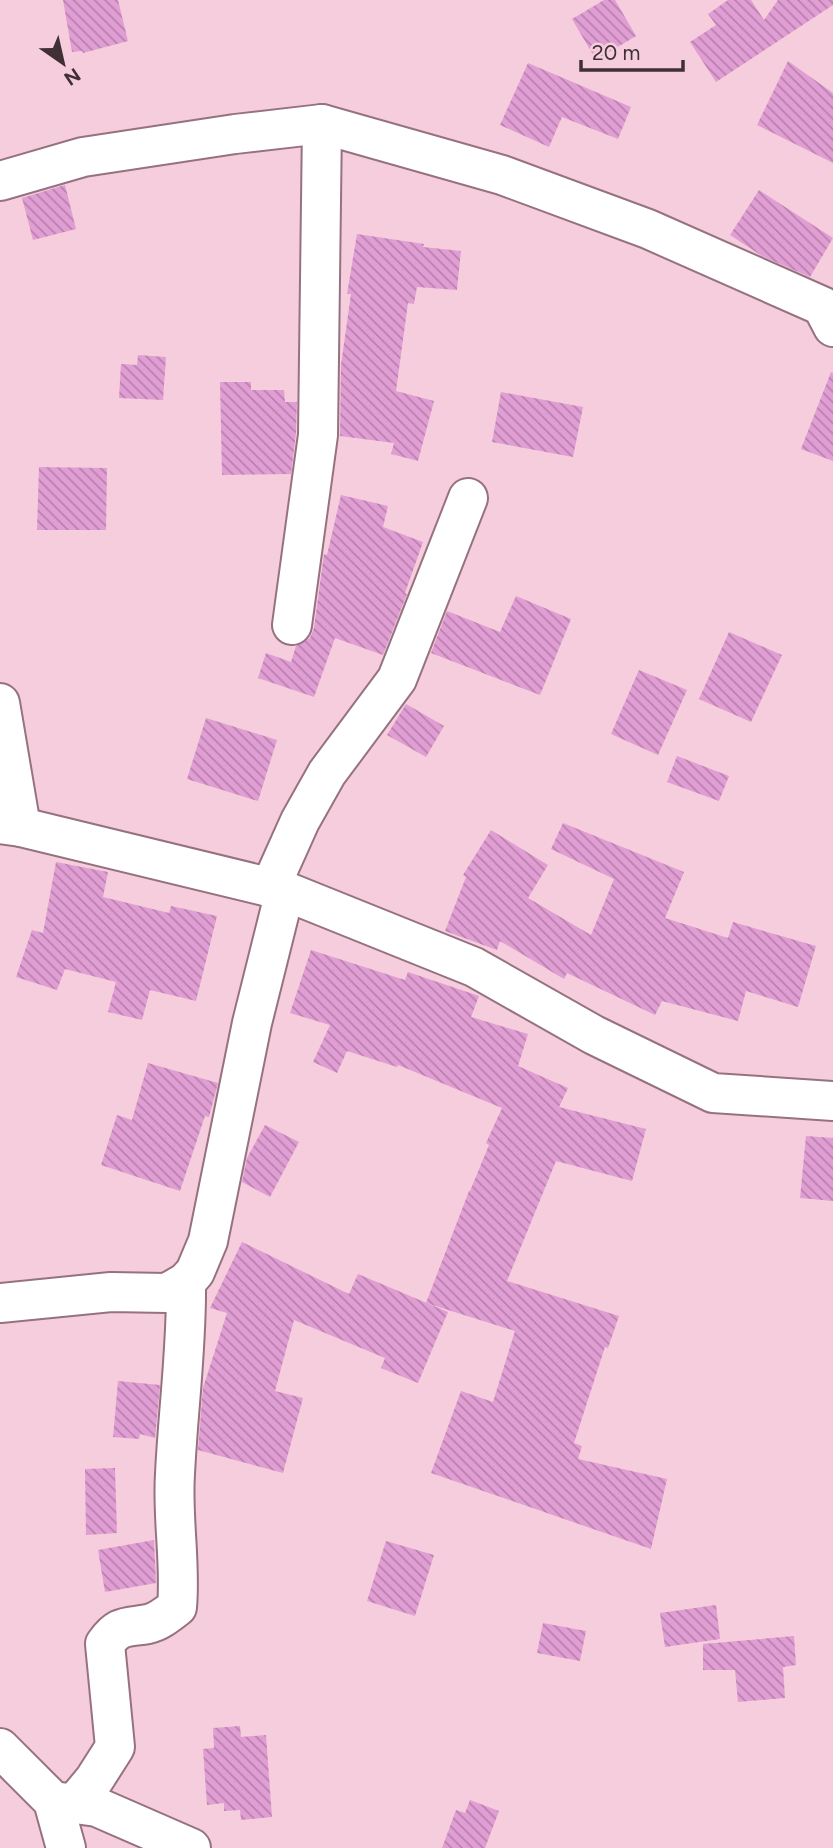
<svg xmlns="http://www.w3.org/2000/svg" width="833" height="1848" viewBox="0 0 833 1848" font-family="Figtree,sans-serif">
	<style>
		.building { fill: url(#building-back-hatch) }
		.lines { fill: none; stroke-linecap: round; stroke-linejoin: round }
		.minor-casing { stroke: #967280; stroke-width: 42 }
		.minor { stroke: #fff; stroke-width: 38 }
	</style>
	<defs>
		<pattern id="building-back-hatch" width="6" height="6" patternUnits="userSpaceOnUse" patternTransform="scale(1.75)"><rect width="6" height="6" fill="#e19ed4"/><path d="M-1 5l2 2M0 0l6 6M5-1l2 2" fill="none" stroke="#b881ad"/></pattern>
	</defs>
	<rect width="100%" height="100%" fill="#f6cddc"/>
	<g class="building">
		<path d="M63,0H118L128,41L83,53L82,51L72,52Z"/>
		<path d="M604,0H615L636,36L596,60L572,19Z"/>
		<path d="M728,0H751L764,20L778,0H833V5L716,82L690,42L716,25L708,14Z"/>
		<path d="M788,61L833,93V163L757,125Z"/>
		<path d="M528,63L631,107L618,139L562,117L549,147L500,125Z"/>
		<path d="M65,185L76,229L33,240L22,198Z"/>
		<path d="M759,190L833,238L810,277L762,256L730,235Z"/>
		<path d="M357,234L424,244L423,247L461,251L457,290L417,287L414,304L408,303L396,391L434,401L418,461L391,454L394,443L340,436L341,365L351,294H347Z"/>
		<path d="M138,355L166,357L163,400L119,398L121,364L137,365Z"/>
		<path d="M831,372L833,373V461L801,449Z"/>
		<path d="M220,382H251V390H284L285,402H297L296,433L291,474L222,475Z"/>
		<path d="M501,392L583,407L573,457L492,442Z"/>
		<path d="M39,467L107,468L106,530H37Z"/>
		<path d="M341,495L388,506L383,527L423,542L405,593L407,594L383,655L335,638L314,697L258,678L266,653L291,662L296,646L310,638L314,628L324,554L327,555Z"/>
		<path d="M516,596L571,619L540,695L431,653L447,611L500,632Z"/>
		<path d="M729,632L782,655L751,722L699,699Z"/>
		<path d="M639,670L687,690L658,755L611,734Z"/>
		<path d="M406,704L444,726L426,757L387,735Z"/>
		<path d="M206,718L277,740L258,801L187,779Z"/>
		<path d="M677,756L729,776L719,801L667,782Z"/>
		<path d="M563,823L684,872L665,918L728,938L733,922L816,946L798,1007L746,991L738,1021L662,1001L655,1015L567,973L564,979L500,941L497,950L445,931L466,877L463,875L491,830L548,865L528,898L591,935L614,879L551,849Z"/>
		<path d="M56,862L108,872L103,897L169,913L171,906L217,916L196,1001L150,990L142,1020L108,1012L116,982L65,969L57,990L16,977L32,930L43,933Z"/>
		<path d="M311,950L405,980L408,972L479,996L471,1017L528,1034L518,1066L568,1088L559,1107L646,1129L632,1181L556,1161L507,1281L619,1316L608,1348L605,1347L574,1443L582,1446L578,1459L667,1479L651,1549L431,1473L461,1391L493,1402L515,1331L426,1303L469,1191H470L489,1145L486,1143L502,1108L398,1065L397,1067L347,1051L337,1073L313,1062L330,1025L290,1013Z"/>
		<path d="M148,1063L218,1083L209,1117L205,1116L180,1191L101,1165L117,1115L132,1120Z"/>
		<path d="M265,1125L299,1142L270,1197L242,1182L247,1158Z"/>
		<path d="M806,1136L833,1138V1201L800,1198Z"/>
		<path d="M242,1242L349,1294L358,1274L448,1312L418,1383L381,1368L385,1358L294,1320L275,1391L303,1398L283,1473L198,1450L203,1388L227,1313L210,1308Z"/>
		<path d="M118,1381L160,1385L155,1438L140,1434L139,1439L113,1437Z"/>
		<path d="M115,1468L117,1533L86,1535L85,1469Z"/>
		<path d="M154,1540L156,1583L105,1592L98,1550Z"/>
		<path d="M386,1541L434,1555L415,1616L367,1601Z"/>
		<path d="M716,1605L720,1639L665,1647L660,1613Z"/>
		<path d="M543,1623L586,1631L580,1661L537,1653Z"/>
		<path d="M794,1636L796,1665L783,1667L785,1698L738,1702L735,1670H703V1644Z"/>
		<path d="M240,1726L241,1737L266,1735L272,1817L241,1820L240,1810L224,1811V1803L207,1805L203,1749L214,1748L213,1728Z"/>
		<path d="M470,1800L499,1811L485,1848H442L456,1810L465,1813Z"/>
	</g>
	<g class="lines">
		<g class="minor-casing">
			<g id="minor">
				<path d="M0,181L83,157L235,134L322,124L502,175L648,229L822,306L833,327"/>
				<path d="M292,625L318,435L322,124"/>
				<path d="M0,703L21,827"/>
				<path d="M0,824L21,827L285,891L474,967L594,1035L713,1093L833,1101"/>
				<path d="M270,888L300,821L327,773L397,679L468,498"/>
				<path d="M0,1303L111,1292L167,1293L186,1282L195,1272L208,1241L252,1023L285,891"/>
				<path d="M0,1748L53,1801L66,1848"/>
				<path d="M53,1801L97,1807L191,1848"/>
				<path d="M74,1804L94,1780L115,1747L105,1644C119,1624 126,1628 148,1624C158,1622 168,1614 177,1607C181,1563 172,1518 175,1474C178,1410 187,1347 186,1282"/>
			</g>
		</g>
		<use href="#minor" class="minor"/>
	</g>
	<g transform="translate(63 63) rotate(146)" stroke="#f6cddc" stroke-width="5" paint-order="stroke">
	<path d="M0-5L12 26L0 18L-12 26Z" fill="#403036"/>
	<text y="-10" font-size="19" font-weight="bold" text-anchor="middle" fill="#403036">N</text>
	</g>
	<path d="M581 60v10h102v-10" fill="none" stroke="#403036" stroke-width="3.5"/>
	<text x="592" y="60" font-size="21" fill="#403036" stroke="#f6cddc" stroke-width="5" paint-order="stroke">20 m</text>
</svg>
